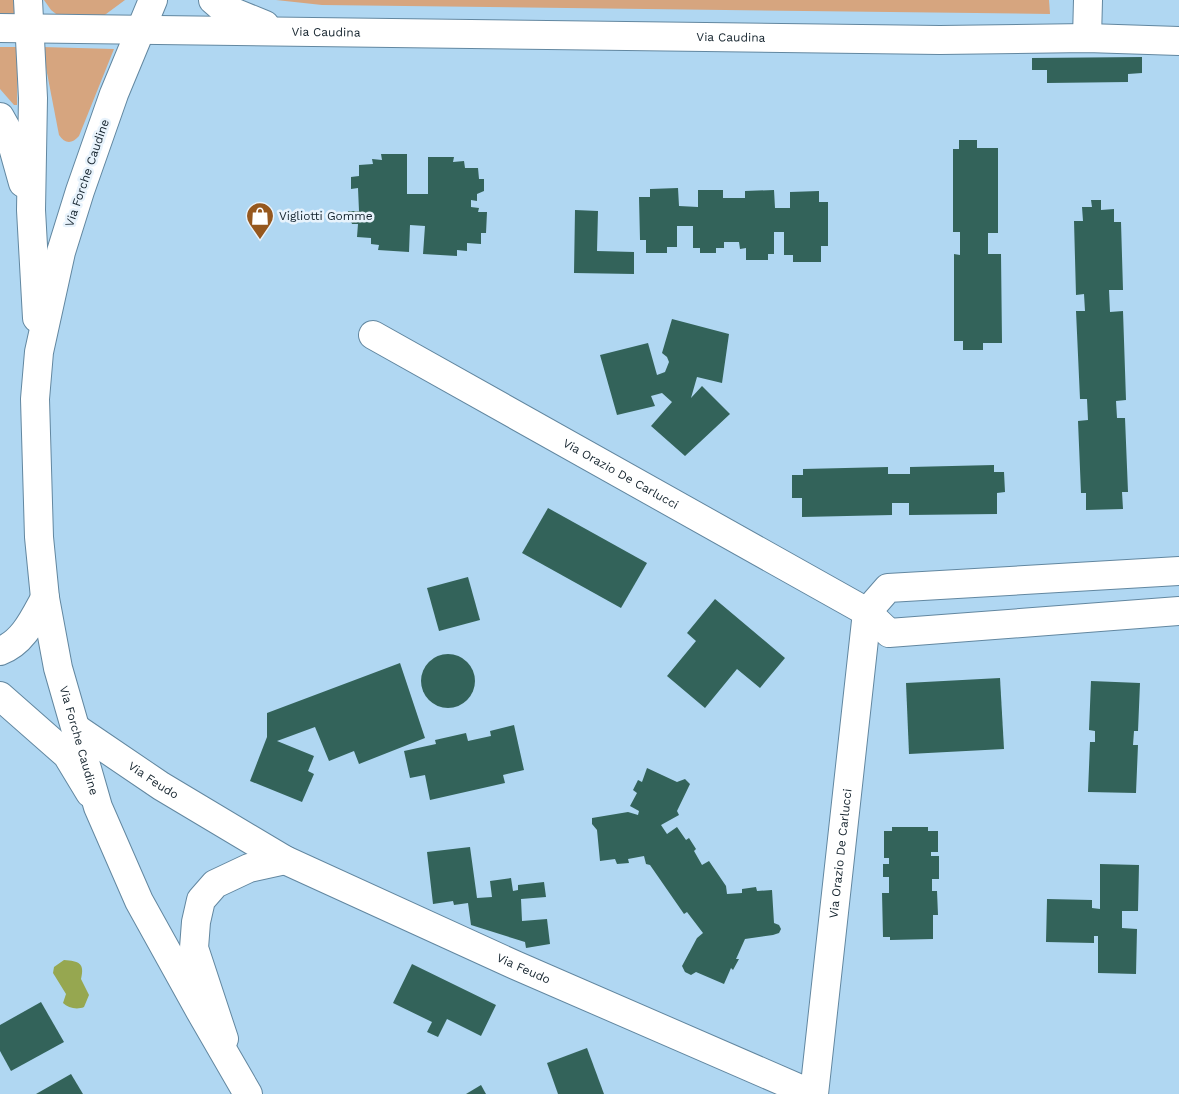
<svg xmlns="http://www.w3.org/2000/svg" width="1179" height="1094" viewBox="0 0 1179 1094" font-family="'Work Sans',sans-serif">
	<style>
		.green { fill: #d6a57f }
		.water { fill: #96a750 }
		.building { fill: #33635a }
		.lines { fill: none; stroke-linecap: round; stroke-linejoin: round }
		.minor-casing { stroke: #6287a0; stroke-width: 30 }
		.major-casing { stroke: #6287a0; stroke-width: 30 }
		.minor { stroke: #fff; stroke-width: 28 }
		.major { stroke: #fff; stroke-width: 28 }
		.labels { text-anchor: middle; stroke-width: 5; stroke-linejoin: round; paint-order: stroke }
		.street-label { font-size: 12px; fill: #14232d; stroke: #e8f3fc }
		.poi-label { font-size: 12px; fill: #14232d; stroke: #e8f3fc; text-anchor: start }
	</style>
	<rect width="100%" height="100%" fill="#b0d7f2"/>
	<g class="green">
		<path d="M0,0H15L16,19H0Z"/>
		<path d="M44,0H125L102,17H60L51,10Z"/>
		<path d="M276,0H1049L1050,14L322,5Z"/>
		<path d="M0,47H18L17,105H14L0,89Z"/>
		<path d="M42,47L114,49L79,136C72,144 65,144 59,135Z"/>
	</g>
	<path class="water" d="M64,960C79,961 85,963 81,979L89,995L84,1007C77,1010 68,1008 63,1003L66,994L53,973L54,967Z"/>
	<g class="building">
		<path d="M1142,57V73L1128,74V82L1047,83V70H1032V58Z"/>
		<path d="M959,140H977V148H998V233H988V254H1001L1002,343H983V350H963V341H954V254L960,255V232H953V149H959Z"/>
		<path d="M381,154H407V194H428V157H454L453,162L464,161L465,168H478L479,179H484V191L477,194V201L471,200V207L479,208L478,212H487L486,233H481V244L467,243V251L457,250V256L423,254L425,226L410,225L409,252L378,250L379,245L371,244V238L357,237L358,224H352L348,211H359L358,188L351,189V177L359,176V165L373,164L372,159L382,160Z"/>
		<path d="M678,188L679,206L698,207V190H723V198H745V191L774,190L775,208H790V192L819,191V202H828V246H821V262H793V255H784V232H774V254H768V260H746V248L740,249L739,242H724V248H716V253H700V248H693V226H677V247H667V253H646V240H640L639,197H650V189Z"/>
		<path d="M1091,200H1101V210L1114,209V222H1121L1123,290H1109L1110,312L1123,311L1126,400L1116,401L1117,418H1125L1128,492H1122L1123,509L1086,510V493H1081L1078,421L1088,420L1087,399H1080L1076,311H1085L1084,294L1076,295L1074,221H1083L1082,207H1092Z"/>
		<path d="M575,210L598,211L597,251L634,252V274L574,273Z"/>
		<path d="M672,319L729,334L722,383L697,377L691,398L702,386L730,414L685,456L651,426L672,402L662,393L651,396L655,406L617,415L600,355L648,343L657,375L665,372L669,362L667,357L662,353Z"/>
		<path d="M994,465V472H1004L1005,492L997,493V514L909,515V503H892V515L802,517V498H792V475H803V469L888,467V474H910V467Z"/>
		<path d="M548,508L647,563L621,608L522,553Z"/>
		<path d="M468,577L480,620L439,631L427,588Z"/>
		<path d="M715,599L785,658L760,688L737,669L705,708L667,676L696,641L687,633Z"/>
		<circle cx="448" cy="681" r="27"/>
		<path d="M400,663L425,738L359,764L354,751L329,761L315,727L277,741L314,756L308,771L314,774L302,802L250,781L267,737V713Z"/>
		<path d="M1000,678L1004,749L909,754L906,683Z"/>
		<path d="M1091,681L1140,683L1138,731H1134L1133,745H1138L1136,793L1088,792L1090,742H1095V731L1089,730Z"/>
		<path d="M514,725L524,770L503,775L505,783L430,800L425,775L410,778L404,751L436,744L435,740L466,733L468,741L491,736L490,731Z"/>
		<path d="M647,768L677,782L685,779L690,784L677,811L679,815L661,825L667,834L677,827L686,840L689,838L696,849L694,851L702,865L709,861L726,886L727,894L742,893V889L756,887L757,891L772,890L774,923L779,925L781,929L779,933L773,935L745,939L736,959H739L733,970L731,968L724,984L696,972L691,975L685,972L682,966L697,938L703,933L687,912L684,914L650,865L646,864L644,856L628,859L629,863L617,864L615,859L600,861L597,830L592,824V818L628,812L638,815L639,811L630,806L637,793L633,790L638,780L642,782Z"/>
		<path d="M892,827H928V831H938V852H931V856H939V879H932V891H937L938,915H933V939L890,940V937H883L882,893H889V877H883V864H889V858H884V831H892Z"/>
		<path d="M470,847L477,898L492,897L490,881L511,878L513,891L518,890V885L544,882L546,897L521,899L522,921L547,919L550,944L526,948L525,942L471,925L468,903L454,905L453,901L433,904L427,852Z"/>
		<path d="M1100,864L1139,865L1138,911H1122V928L1137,929L1136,974L1098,973V936H1094V943L1046,942L1047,899L1092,900V908L1100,909Z"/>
		<path d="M412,964L496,1005L481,1036L447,1019L438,1037L427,1032L432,1022L393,1003Z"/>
		<path d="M41,1002L64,1042L11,1071L0,1051V1025Z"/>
		<path d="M587,1048L604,1094H558L547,1063Z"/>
		<path d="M71,1074L83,1094H36Z"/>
		<path d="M481,1085L486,1094H466Z"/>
	</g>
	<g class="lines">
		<g class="minor-casing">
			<g id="minor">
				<path d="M1087,38L1088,0"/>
				<path id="s1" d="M373,335L867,612L889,633L1179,611"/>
				<path d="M0,651C23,643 34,618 45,598"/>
				<path d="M0,696L67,755L90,793"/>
				<path id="s2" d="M77,729L161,786L285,860L515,965L812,1094"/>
				<path d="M224,1039L194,948L196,922L201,900L215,884L249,868L285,860"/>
				<path id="s3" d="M814,1094L867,612L888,588L1179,571"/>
			</g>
		</g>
		<g class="major-casing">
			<g id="major">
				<path d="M28,0L33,98L31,210L37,318"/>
				<path id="s4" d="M153,0L114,94L80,191L61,252L39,352L35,399L39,537L45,598L58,668L98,807L139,901L200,1011L248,1094"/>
				<path d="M213,0L221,7L265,25"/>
				<path id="s5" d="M0,28L940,40L1087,38L1179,41"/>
				<path d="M0,117L9,133L23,183"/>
			</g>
		</g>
		<use href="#minor" class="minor"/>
		<use href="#major" class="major"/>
	</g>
	<defs>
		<g id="shop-pin" transform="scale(1.4375)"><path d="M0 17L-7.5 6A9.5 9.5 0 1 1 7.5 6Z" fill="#96581e" stroke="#e8f3fc"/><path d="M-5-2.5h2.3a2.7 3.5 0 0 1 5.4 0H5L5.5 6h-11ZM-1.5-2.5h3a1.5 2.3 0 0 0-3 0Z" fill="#fff"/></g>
	</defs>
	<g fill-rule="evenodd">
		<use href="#shop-pin" x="260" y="216"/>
	</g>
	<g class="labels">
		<g class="street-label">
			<text dy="4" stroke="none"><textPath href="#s5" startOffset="326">Via Caudina</textPath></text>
			<text dy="4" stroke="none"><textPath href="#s5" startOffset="731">Via Caudina</textPath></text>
			<text transform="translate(87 173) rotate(-71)" y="4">Via Forche Caudine</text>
			<text dy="4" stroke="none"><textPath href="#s1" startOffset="284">Via Orazio De Carlucci</textPath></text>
			<text dy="4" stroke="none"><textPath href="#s4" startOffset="764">Via Forche Caudine</textPath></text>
			<text dy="4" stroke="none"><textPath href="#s2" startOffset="92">Via Feudo</textPath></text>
			<text dy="4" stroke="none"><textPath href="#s3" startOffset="242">Via Orazio De Carlucci</textPath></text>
			<text dy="4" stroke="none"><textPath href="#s2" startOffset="508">Via Feudo</textPath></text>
		</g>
		<g class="poi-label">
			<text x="279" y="220">Vigliotti Gomme</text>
		</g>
	</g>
</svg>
